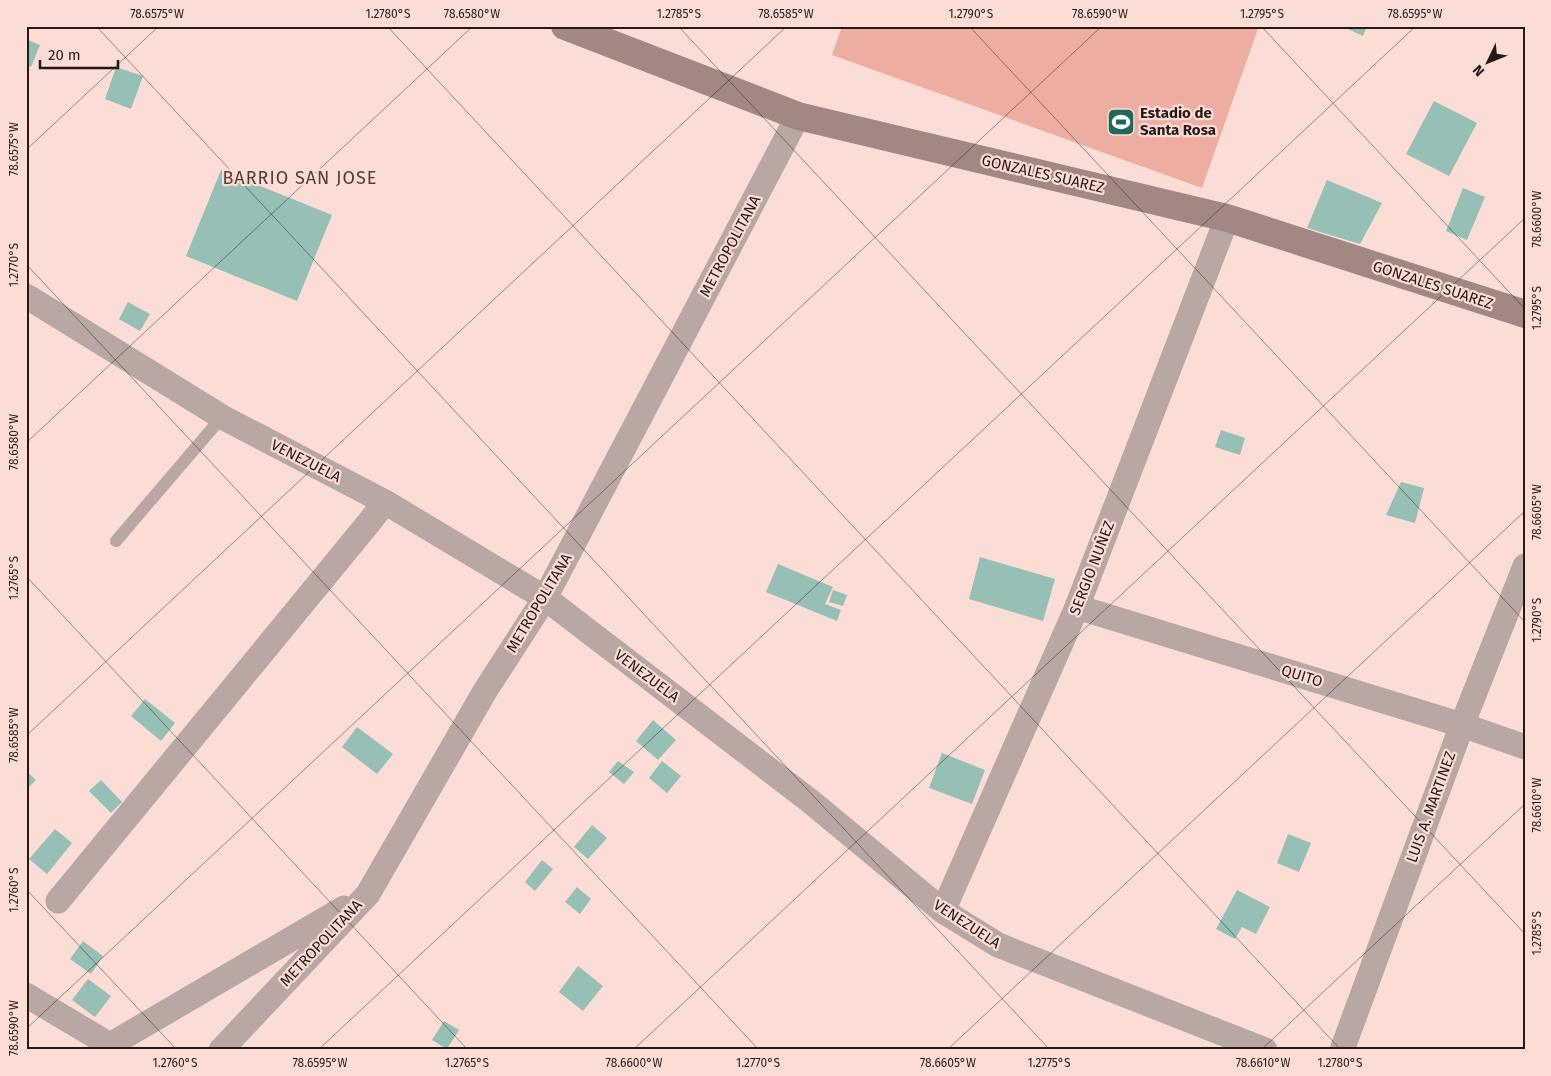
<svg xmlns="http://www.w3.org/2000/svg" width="1551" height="1076" viewBox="0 0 1551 1076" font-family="'Fira Sans',sans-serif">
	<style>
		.green { fill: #edaea1 }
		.building { fill: #96bfb6 }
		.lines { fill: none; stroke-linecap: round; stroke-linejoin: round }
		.lane { stroke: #b8a7a3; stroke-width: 12 }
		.street { stroke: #b8a7a3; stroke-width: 25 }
		.secondary { stroke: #a18883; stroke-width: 28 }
		.ticks { fill: none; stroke: #271917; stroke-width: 1; stroke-opacity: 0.45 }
		.labels { text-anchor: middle; stroke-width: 4.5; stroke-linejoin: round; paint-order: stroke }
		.poi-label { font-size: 15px; font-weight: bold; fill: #271917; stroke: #fcddd6; text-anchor: start }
		.street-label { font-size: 15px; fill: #271917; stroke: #fcddd6 }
		.quarter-label { font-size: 18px; letter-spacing: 1px; fill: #5a3b35; stroke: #fcddd6 }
		.neatline { fill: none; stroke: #271917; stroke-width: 2 }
		.ticks-label { font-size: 12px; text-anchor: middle; fill: #271917 }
	</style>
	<rect width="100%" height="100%" fill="#fcddd6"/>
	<path class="green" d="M842,26H1259L1202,188L832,55Z"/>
	<g class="building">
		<path d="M1341,26H1367L1363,36Z"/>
		<path d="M26,39L40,45L31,67L26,65Z"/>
		<path d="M116,67L143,76L131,109L105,99Z"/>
		<path d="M1434,101L1477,123L1449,176L1406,154Z"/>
		<path d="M221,170L332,215L297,301L186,256Z"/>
		<path d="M1327,180L1382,203L1360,244L1307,228Z"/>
		<path d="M1463,188L1485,197L1467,240L1446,231Z"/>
		<path d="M128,302L150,314L140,331L119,319Z"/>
		<path d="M1221,430L1245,438L1240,455L1215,447Z"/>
		<path d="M1401,482L1424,488L1415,523L1386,515Z"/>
		<path d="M980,557L1055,579L1043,621L969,599Z"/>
		<path d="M778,564L833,587L825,604L841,610L837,621L766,592Z"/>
		<path d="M833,590L847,595L843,606L829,602Z"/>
		<path d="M145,699L175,723L161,741L131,716Z"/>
		<path d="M653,720L676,740L658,760L636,741Z"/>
		<path d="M357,727L393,754L377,774L342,747Z"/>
		<path d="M942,753L985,770L972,804L929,788Z"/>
		<path d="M618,761L634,772L624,784L609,772Z"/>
		<path d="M662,761L681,776L667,793L649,778Z"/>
		<path d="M26,771L36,780L26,790Z"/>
		<path d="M101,780L122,802L111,813L89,791Z"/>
		<path d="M592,825L607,838L588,859L574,847Z"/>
		<path d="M55,829L72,843L47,874L29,859Z"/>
		<path d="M1288,834L1311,843L1299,872L1277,863Z"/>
		<path d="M542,860L553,869L535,891L525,882Z"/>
		<path d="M577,887L591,899L580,914L565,902Z"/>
		<path d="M1237,890L1270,907L1256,934L1242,927L1235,939L1216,929Z"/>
		<path d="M83,941L103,956L91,974L70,959Z"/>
		<path d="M578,966L603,986L583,1011L559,992Z"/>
		<path d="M88,979L111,996L95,1017L72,1000Z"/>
		<path d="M444,1021L459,1030L447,1049L432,1040Z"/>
	</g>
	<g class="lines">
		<path class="lane" d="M116,541L222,417"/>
		<g class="street">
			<path d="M26,296L222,417L385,502L545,598L810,801L943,911L998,945L1265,1050"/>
			<path d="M1077,607L1462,725L1525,747"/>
			<path d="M58,901L367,525L385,502"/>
			<path d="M943,911L1077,607L1227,218"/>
			<path d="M26,995L110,1045L344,908"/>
			<path d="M221,1050L368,894L485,691L545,598L798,116"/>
			<path d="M1342,1050L1462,725L1525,566"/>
		</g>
		<path class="secondary" d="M565,26L798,116L1227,218L1525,314"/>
	</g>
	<path class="ticks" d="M96,26L1050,1050M387,26L1341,1050M678,26L1525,934M969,26L1525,622M1261,26L1525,309M26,150L159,26M26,264L759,1050M26,443L473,26M26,576L468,1050M26,736L787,26M26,889L177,1050M26,1029L1102,26M318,1050L1416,26M633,1050L1525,218M947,1050L1525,511M1261,1050L1525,804"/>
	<defs>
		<g id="stadium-square" transform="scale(1.4375)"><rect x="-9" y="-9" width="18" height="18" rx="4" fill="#20675c" stroke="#fcddd6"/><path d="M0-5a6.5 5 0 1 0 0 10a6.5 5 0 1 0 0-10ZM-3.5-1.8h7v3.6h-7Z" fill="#fff"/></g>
	</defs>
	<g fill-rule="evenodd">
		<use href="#stadium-square" x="1121" y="122"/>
	</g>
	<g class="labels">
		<g class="poi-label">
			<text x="1140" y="118">Estadio de<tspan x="1140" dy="17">Santa Rosa</tspan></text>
		</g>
		<g class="street-label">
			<text transform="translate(1043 174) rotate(13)" y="5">GONZALES SUAREZ</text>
			<text transform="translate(730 246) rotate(-62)" y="5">METROPOLITANA</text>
			<text transform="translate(1433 285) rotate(18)" y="5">GONZALES SUAREZ</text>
			<text transform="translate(306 461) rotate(27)" y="5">VENEZUELA</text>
			<text transform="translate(1092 568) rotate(-69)" y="5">SERGIO NUÑEZ</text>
			<text transform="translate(539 603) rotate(-59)" y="5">METROPOLITANA</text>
			<text transform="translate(647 676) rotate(37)" y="5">VENEZUELA</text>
			<text transform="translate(1302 676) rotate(17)" y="5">QUITO</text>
			<text transform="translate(1431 807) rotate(-70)" y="5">LUIS A. MARTINEZ</text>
			<text transform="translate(967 924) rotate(33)" y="5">VENEZUELA</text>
			<text transform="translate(321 943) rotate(-47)" y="5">METROPOLITANA</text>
		</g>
		<g class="quarter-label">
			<text x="300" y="184">BARRIO SAN JOSE</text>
		</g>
	</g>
	<rect width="1551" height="1076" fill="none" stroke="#fcddd6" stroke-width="55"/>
	<g transform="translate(1488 62) rotate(227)" stroke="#fcddd6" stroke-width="4" paint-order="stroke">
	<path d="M0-4L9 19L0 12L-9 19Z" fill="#271917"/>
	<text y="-8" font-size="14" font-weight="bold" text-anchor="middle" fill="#271917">N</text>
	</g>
	<path d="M40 60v8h78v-8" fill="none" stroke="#271917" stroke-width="2.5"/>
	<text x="48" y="60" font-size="15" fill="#271917" stroke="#fcddd6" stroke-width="4" paint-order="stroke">20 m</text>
	<rect x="28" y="28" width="1496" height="1020" class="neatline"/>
	<g class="ticks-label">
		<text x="157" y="18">78.6575°W</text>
		<text x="388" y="18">1.2780°S</text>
		<text x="472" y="18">78.6580°W</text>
		<text x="679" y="18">1.2785°S</text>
		<text x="786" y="18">78.6585°W</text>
		<text x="971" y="18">1.2790°S</text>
		<text x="1100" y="18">78.6590°W</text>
		<text x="1262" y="18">1.2795°S</text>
		<text x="1415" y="18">78.6595°W</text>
		<text transform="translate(14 149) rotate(-90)" y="4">78.6575°W</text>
		<text transform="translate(1537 219) rotate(-90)" y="4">78.6600°W</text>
		<text transform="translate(14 265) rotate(-90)" y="4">1.2770°S</text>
		<text transform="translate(1537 308) rotate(-90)" y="4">1.2795°S</text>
		<text transform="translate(14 442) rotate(-90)" y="4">78.6580°W</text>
		<text transform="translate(1537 512) rotate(-90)" y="4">78.6605°W</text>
		<text transform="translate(14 578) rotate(-90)" y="4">1.2765°S</text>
		<text transform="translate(1537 620) rotate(-90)" y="4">1.2790°S</text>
		<text transform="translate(14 735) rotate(-90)" y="4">78.6585°W</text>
		<text transform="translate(1537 805) rotate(-90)" y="4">78.6610°W</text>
		<text transform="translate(14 890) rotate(-90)" y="4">1.2760°S</text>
		<text transform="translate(1537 933) rotate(-90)" y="4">1.2785°S</text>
		<text transform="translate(14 1028) rotate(-90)" y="4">78.6590°W</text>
		<text x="175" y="1067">1.2760°S</text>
		<text x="320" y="1067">78.6595°W</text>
		<text x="467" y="1067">1.2765°S</text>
		<text x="634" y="1067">78.6600°W</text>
		<text x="758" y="1067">1.2770°S</text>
		<text x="948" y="1067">78.6605°W</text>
		<text x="1049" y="1067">1.2775°S</text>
		<text x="1263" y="1067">78.6610°W</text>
		<text x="1340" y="1067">1.2780°S</text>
	</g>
</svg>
